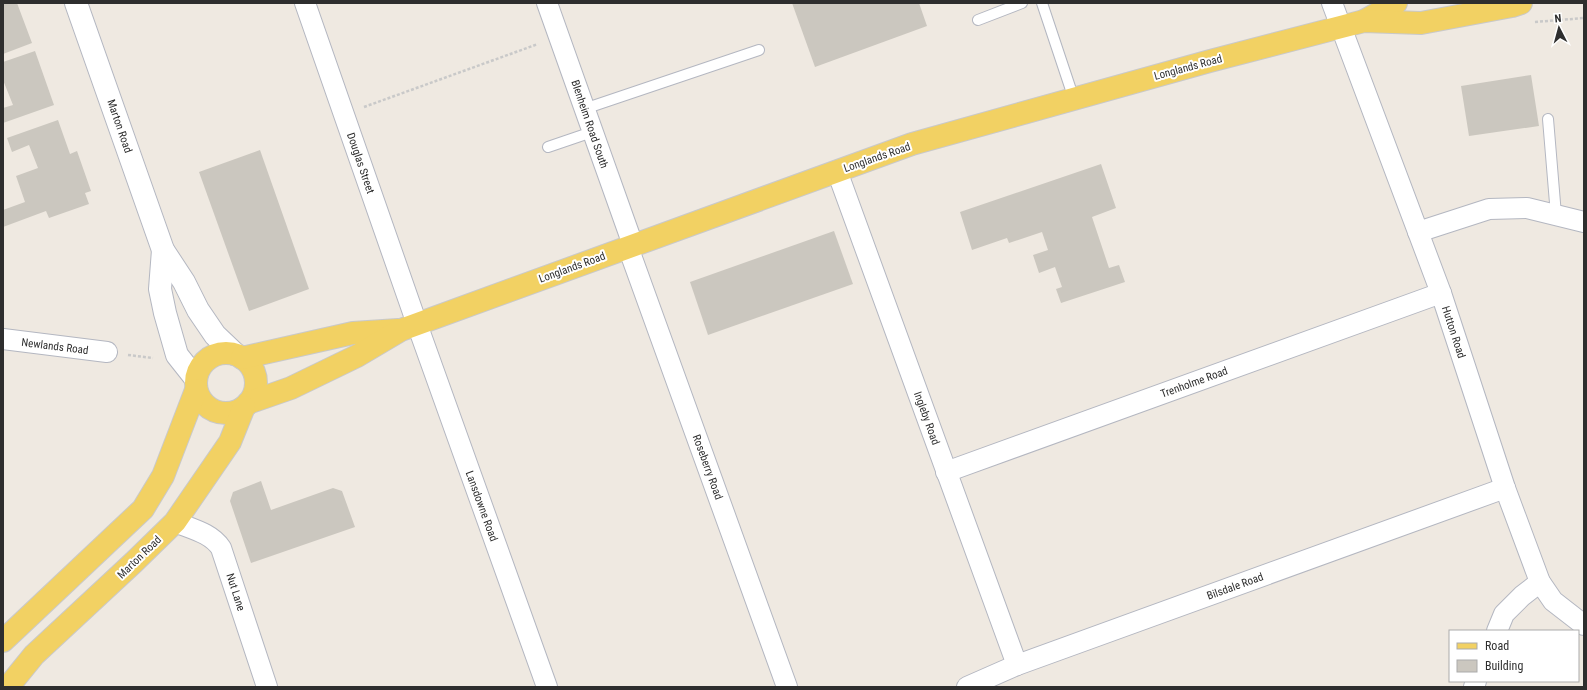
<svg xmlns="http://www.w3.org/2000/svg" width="1587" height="690" viewBox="0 0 1587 690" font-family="'Roboto Condensed',sans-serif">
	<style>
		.building { fill: #cbc7bf }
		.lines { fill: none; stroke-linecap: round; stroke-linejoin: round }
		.service-casing { stroke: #b4b7c1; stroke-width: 12 }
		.minor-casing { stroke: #b4b7c1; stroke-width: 22 }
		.tertiary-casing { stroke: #b4b7c1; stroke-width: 24 }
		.primary-casing { stroke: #c9c9c9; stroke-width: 24 }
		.path { stroke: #c9c9c9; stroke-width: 2.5; stroke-dasharray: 3 2; stroke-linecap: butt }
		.service { stroke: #fff; stroke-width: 10 }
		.minor { stroke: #fff; stroke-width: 20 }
		.tertiary { stroke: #fff; stroke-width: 22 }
		.primary { stroke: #f2d163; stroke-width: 22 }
		.labels { text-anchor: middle; stroke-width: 4; stroke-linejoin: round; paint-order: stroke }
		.street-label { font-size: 11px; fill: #2e2e2e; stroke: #fff }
	</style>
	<rect width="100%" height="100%" fill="#efe9e1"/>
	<g class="building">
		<path d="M3,3H17L32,43L3,54Z"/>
		<path d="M792,3H919L927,26L815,67Z"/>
		<path d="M35,51L54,105L3,123V108L13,105L3,80V62Z"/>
		<path d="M1531,75L1539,126L1469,136L1461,86Z"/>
		<path d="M58,120L70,154L77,151L91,191L85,193L89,204L49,218L46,211L3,227V210L25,202L16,176L38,168L29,145L12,152L7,138Z"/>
		<path d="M260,150L309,289L249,311L199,172Z"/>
		<path d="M1101,164L1116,208L1092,217L1109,268L1119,265L1125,282L1061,303L1056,289L1062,287L1055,267L1039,273L1033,255L1048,250L1042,232L1009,243L1007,238L972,250L960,212Z"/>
		<path d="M834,231L853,284L708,335L690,282Z"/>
		<path d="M261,481L271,510L333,488L342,491L355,527L251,563L230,501L233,492Z"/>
	</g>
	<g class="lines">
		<g class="service-casing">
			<g id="service">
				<path d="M1042,3L1074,99"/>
				<path d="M978,20L1022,3"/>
				<path d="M584,109L759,50"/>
				<path d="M1548,119L1556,215"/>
				<path d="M548,147L592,132"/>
			</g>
		</g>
		<g class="minor-casing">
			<g id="minor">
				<path d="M305,3L417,324L547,687"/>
				<path d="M547,3L633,245"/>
				<path d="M1332,3L1441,293L1505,488L1540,582L1553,601L1584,625"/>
				<path d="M837,171L1017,665"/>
				<path d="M1418,232L1489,209L1527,208L1584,222"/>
				<path d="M628,247L787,687"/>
				<path d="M3,339L107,352"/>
				<path d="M946,472L1441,293"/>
				<path d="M175,522C192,529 211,533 221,548L267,687"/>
				<path d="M1497,631L1504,614L1522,596L1540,582"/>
				<path d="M967,687L1017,665L1505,488"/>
				<path d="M1474,687L1476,681"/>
			</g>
		</g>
		<g class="tertiary-casing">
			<g id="tertiary">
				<path d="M76,3L163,250L184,282L198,310L215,335L235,354"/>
				<path d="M163,250L160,289L165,313L177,355L196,379"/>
			</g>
		</g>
		<g class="primary-casing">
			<g id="primary">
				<path d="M1364,21L1396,3"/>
				<circle cx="226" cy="383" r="30"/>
				<path d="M242,358L353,333L398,330"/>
				<path d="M248,403L291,388L357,356L401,330L912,144L1210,61L1364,21L1421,23L1512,6L1521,3"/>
				<path d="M3,641L143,509L163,476L196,390"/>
				<path d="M8,687L34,655L134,562L175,522L230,442L244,407"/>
			</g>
		</g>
		<g class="path">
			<path d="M1535,22L1584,18"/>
			<path d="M364,107L538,44"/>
			<path d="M128,355L153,358"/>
		</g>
		<use href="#service" class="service"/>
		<use href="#minor" class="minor"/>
		<use href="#tertiary" class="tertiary"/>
		<use href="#primary" class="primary"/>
	</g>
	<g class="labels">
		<g class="street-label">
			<text transform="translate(1188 67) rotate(-15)" y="4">Longlands Road</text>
			<text transform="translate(590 124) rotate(71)" y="4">Blenheim Road South</text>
			<text transform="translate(120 126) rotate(71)" y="4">Marton Road</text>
			<text transform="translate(877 157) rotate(-19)" y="4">Longlands Road</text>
			<text transform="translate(361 163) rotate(71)" y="4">Douglas Street</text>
			<text transform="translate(572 267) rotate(-20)" y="4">Longlands Road</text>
			<text transform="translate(1454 332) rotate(72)" y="4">Hutton Road</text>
			<text transform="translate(55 346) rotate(7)" y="4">Newlands Road</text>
			<text transform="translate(1194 382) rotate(-20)" y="4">Trenholme Road</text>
			<text transform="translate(927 418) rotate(70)" y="4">Ingleby Road</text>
			<text transform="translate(708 467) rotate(70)" y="4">Roseberry Road</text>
			<text transform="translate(482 506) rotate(70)" y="4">Lansdowne Road</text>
			<text transform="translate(139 557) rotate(-44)" y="4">Marton Road</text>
			<text transform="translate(1235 586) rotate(-20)" y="4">Bilsdale Road</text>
			<text transform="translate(236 592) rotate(72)" y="4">Nut Lane</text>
		</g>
	</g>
	<rect width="1587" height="690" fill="none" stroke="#2e2e2e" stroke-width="8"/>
	<rect x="1449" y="630" width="130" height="52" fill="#ffffff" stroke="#ababab"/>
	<rect x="1457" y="643" width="20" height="6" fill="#f2d163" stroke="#ababab"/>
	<text x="1485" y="650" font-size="12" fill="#2e2e2e">Road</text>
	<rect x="1457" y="660" width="20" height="12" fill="#cbc7bf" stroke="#ababab"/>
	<text x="1485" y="670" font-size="12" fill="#2e2e2e">Building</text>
	<g transform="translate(1559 28) rotate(354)" stroke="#ffffff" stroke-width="3" paint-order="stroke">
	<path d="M0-3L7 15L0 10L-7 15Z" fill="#2e2e2e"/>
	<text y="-6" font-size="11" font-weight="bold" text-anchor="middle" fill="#2e2e2e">N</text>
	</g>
</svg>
